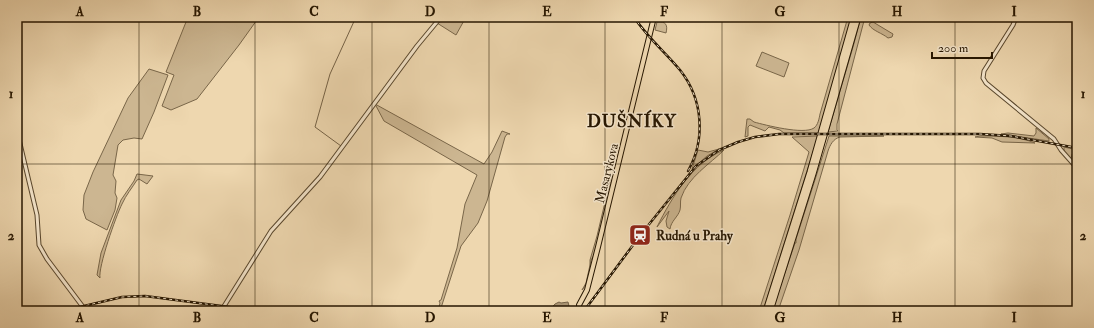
<svg xmlns="http://www.w3.org/2000/svg" width="1094" height="328" viewBox="0 0 1094 328" font-family="'IM FELL Double Pica',serif">
	<style>
		.green { fill: #ccb691; stroke: #796649 }
		.water { fill: #aa9574; stroke: #756246 }
		.lines { fill: none; stroke-linecap: round; stroke-linejoin: round }
		.stream { stroke: #756246; stroke-width: 1 }
		.minor-casing { stroke: #58462c; stroke-width: 5 }
		.major-casing { stroke: #261601; stroke-width: 6 }
		.highway-casing { stroke: #261601; stroke-width: 7 }
		.minor { stroke: #f4e5cb; stroke-width: 3 }
		.major { stroke: #eed7af; stroke-width: 4 }
		.highway { stroke: #eed7af; stroke-width: 5 }
		.rail-casing { stroke: #261601; stroke-width: 2.5 }
		.rail { stroke: #f4e5cb; stroke-width: 1; stroke-dasharray: 3; stroke-linecap: butt }
		.grid { fill: none; stroke: #261601; stroke-width: 1; stroke-opacity: 0.55 }
		.labels { text-anchor: middle; stroke-width: 3; stroke-linejoin: round; paint-order: stroke }
		.street-label { font-size: 13px; fill: #261601; stroke: #f4e5cb }
		.poi-label { font-size: 13px; font-weight: bold; fill: #261601; stroke: #f4e5cb; text-anchor: start }
		.district-label { font-size: 17px; font-weight: bold; letter-spacing: 1px; fill: #261601; stroke: #f4e5cb }
		.neatline { fill: none; stroke: #261601; stroke-width: 1.5 }
		.grid-label { font-size: 13px; text-anchor: middle; font-weight: bold; fill: #261601 }
	</style>
	<rect width="100%" height="100%" fill="#eed7af"/>
	<filter id="stains"><feTurbulence type="fractalNoise" baseFrequency=".005" numOctaves="4"/><feColorMatrix values="0 0 0 0 .2 0 0 0 0 .09 0 0 0 0 .02 0 0 0 .5 -.17"/></filter>
	<radialGradient id="worn" r=".72"><stop offset=".6" stop-color="#630" stop-opacity="0"/><stop offset="1" stop-color="#630" stop-opacity=".3"/></radialGradient>
	<g class="green">
		<path d="M188,17H259L239,45L197,99L171,110L162,106L174,75L166,72Z"/>
		<path d="M443,17H466L456,35L437,23Z"/>
		<path d="M848,17H852L819,133H784L780,130L769,127L765,131L750,125L748,127V136L745,137L747,119H750L754,122C765,125 804,135 814,128C818,125 819,119 820,114Z"/>
		<path d="M861,17H865L837,124V130L838,131L828,132L853,47Z"/>
		<path d="M657,22C666,21 668,25 666,33L655,30Z"/>
		<path d="M873,22L893,34L892,37L888,38C882,33 873,31 869,25L870,23Z"/>
		<path d="M762,52L789,63L784,77L756,66Z"/>
		<path d="M149,69L168,75L154,112L142,139L134,138L123,140L118,145L113,175L116,181L115,193L117,198L115,210L107,230L86,219L83,210L84,195L93,172L128,98Z"/>
		<path d="M375,104L484,164L492,152L502,131L510,134H507L505,137L487,201L478,223L461,246L440,311H438L440,303L439,301L441,300L457,248L465,204L477,175L384,121Z"/>
		<path d="M1036,128L1049,139V141L1001,134L1008,133L1034,136L1036,133Z"/>
		<path d="M818,136L769,292L763,311H759L790,215L809,152L792,137Z"/>
		<path d="M829,136H884L840,137C833,139 830,145 828,151L799,250L778,311H772L795,243H796V239Z"/>
		<path d="M980,136C998,136 1018,136 1035,143L1002,142L992,138L975,137Z"/>
		<path d="M1064,147L1077,150V152L1072,154L1071,159L1064,151Z"/>
		<path d="M719,149L707,156L692,169L698,150L708,152Z"/>
		<path d="M724,150C710,164 688,177 681,198C680,202 681,206 680,210C678,217 671,221 670,229L667,227L666,221L669,211L657,227C672,197 692,163 724,150Z"/>
		<path d="M137,174L153,176L147,184L139,179L137,180C132,188 126,195 122,204C116,216 98,267 100,278L97,275L101,253L121,200L134,181Z"/>
		<path d="M611,177L613,178L595,253C594,256 592,258 591,260C589,270 590,282 582,290L586,283L590,265V260L597,236Z"/>
	</g>
	<path class="water" d="M559,302L561,303L568,302L569,306L566,311H548L555,304Z"/>
	<g class="lines">
		<path class="stream" d="M341,146L315,127L330,74L356,17"/>
		<g class="minor-casing">
			<g id="minor">
				<path d="M1016,17L1013,25L984,71L983,78L986,83L1054,139L1061,150L1077,168"/>
				<path d="M17,131L37,215L39,245L47,259L86,311"/>
				<path d="M221,311L271,231L320,177L417,46L441,17"/>
			</g>
		</g>
		<g class="major-casing">
			<path id="major" d="M580,311L579,305L587,290L598,247L654,17"/>
		</g>
		<g class="highway-casing">
			<g id="highway">
				<path d="M766,311L810,172L854,17"/>
				<path d="M770,311L813,174L858,17"/>
			</g>
		</g>
		<use href="#minor" class="minor"/>
		<use href="#major" class="major"/>
		<use href="#highway" class="highway"/>
		<g class="rail-casing">
			<g id="rail">
				<path d="M634,17C647,37 665,52 680,70C703,99 706,139 688,171"/>
				<path d="M63,311L122,297L145,296L259,311"/>
				<path d="M584,311L642,233L696,166L719,150L738,142L755,137L779,134H980L1011,136L1077,148"/>
			</g>
		</g>
		<use href="#rail" class="rail"/>
	</g>
	<path class="grid" d="M139,17V311M255,17V311M372,17V311M489,17V311M605,17V311M722,17V311M839,17V311M955,17V311M17,164H1077"/>
	<defs>
		<g id="station-square" transform="scale(1.15)"><rect x="-9" y="-9" width="18" height="18" rx="4" fill="#8f2418" stroke="#f4e5cb"/><path d="M-3-6H3Q5-6 5-4V2Q5 4 3 4L4.5 6H3L1.5 4h-3L-3 6H-4.5L-3 4Q-5 4-5 2V-4Q-5-6-3-6ZM-3.5-4v3h7v-3ZM-3.5 1v1.5H-2V1ZM2 1v1.5H3.5V1Z" fill="#fff"/></g>
	</defs>
	<g fill-rule="evenodd">
		<use href="#station-square" x="640" y="235"/>
	</g>
	<g class="labels">
		<g class="street-label">
			<text transform="translate(606 173) rotate(-76)" y="5">Masarykova</text>
		</g>
		<g class="poi-label">
			<text x="656" y="240">Rudná u Prahy</text>
		</g>
		<g class="district-label">
			<text x="632" y="127">DUŠNÍKY</text>
		</g>
	</g>
	<rect width="1094" height="328" fill="none" stroke="#eed7af" stroke-width="44"/>
	<path d="M932 52v6h60v-6" fill="none" stroke="#261601" stroke-width="2"/>
	<text x="938" y="52" font-size="12" fill="#261601" stroke="#f4e5cb" stroke-width="3" paint-order="stroke">200 m</text>
	<rect x="22" y="22" width="1050" height="284" class="neatline"/>
	<g class="grid-label">
		<text x="80" y="16">A</text>
		<text x="197" y="16">B</text>
		<text x="314" y="16">C</text>
		<text x="430" y="16">D</text>
		<text x="547" y="16">E</text>
		<text x="664" y="16">F</text>
		<text x="780" y="16">G</text>
		<text x="897" y="16">H</text>
		<text x="1014" y="16">I</text>
		<text x="11" y="98">1</text>
		<text x="1083" y="98">1</text>
		<text x="11" y="240">2</text>
		<text x="1083" y="240">2</text>
		<text x="80" y="322">A</text>
		<text x="197" y="322">B</text>
		<text x="314" y="322">C</text>
		<text x="430" y="322">D</text>
		<text x="547" y="322">E</text>
		<text x="664" y="322">F</text>
		<text x="780" y="322">G</text>
		<text x="897" y="322">H</text>
		<text x="1014" y="322">I</text>
	</g>
	<rect width="100%" height="100%" filter="url(#stains)"/>
	<rect width="100%" height="100%" fill="url(#worn)"/>
</svg>
